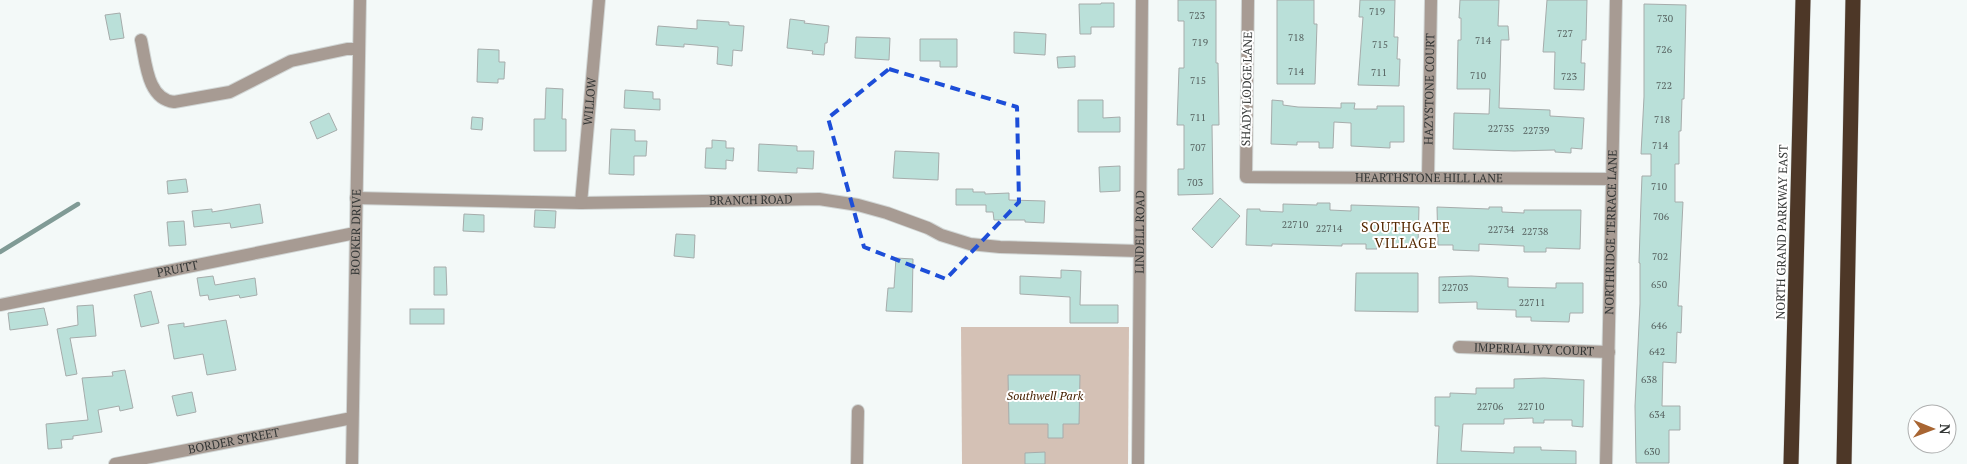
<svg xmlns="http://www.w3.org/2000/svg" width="1967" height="464" viewBox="0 0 1967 464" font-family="'PT Serif',serif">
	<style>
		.green { fill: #d4c1b5 }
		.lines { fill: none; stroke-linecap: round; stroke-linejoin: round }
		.stream { stroke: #809b96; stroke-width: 4.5 }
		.building { fill: #bae0d9; stroke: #a6acab }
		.minor-casing { stroke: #d1d6d5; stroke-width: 14 }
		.highway-casing { stroke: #d1d6d5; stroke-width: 16 }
		.minor { stroke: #a79b93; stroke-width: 12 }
		.highway { stroke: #4d3727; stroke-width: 15 }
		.marked { fill: none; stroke: #1d4ed8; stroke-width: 4; stroke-dasharray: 10 6; stroke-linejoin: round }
		.labels { text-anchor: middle; stroke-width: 4; stroke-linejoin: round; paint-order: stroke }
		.number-label { font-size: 10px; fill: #56615f }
		.street-label { font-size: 12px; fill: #343736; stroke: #fff }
		.park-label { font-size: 12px; font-style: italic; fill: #452000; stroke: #fff }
		.neighbourhood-label { font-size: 14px; letter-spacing: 1px; fill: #542801; stroke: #fff }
	</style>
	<rect width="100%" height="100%" fill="#f3f9f8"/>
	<path class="green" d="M961,327H1129L1128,464H962Z"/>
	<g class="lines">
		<path class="stream" d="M0,252L78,204"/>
	</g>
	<g class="building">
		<path d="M1178,0H1216V63H1218L1219,125H1212L1213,194L1178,195V169H1184V125H1177L1179,68H1184V21H1178Z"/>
		<path d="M1277,0H1314V24H1317L1315,84H1277Z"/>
		<path d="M1360,0H1395L1394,37H1398L1397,59H1400L1399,86L1358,85L1363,17H1359Z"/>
		<path d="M1460,0H1499L1498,26H1508L1509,40H1501L1499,108L1550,110V116L1584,118L1582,149L1571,148V153L1555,152V150L1514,151L1453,149L1454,113L1489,114L1490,89H1457L1458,40H1461V18H1459Z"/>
		<path d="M1547,0H1587L1586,40H1582L1581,63H1585L1584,90L1554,89L1555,52H1543Z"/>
		<path d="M1101,3H1114V27H1091V34H1080L1079,4H1101Z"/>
		<path d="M1644,4L1686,5L1684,99H1682L1681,131H1679V164H1675V202H1683L1678,306H1682L1681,333L1677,332L1676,363L1663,362L1662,406H1680V430H1669V463H1636L1635,406L1640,304V263H1639L1641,201L1642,176H1651V154H1641L1644,97Z"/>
		<path d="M120,13L124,38L110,40L105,15Z"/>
		<path d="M790,19L805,21L804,23L829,26L827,43H825L824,55L812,54L813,51L787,48Z"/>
		<path d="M697,20L729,22V25L744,26L742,51L733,50L732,66L717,64L718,47L684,44V47L656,45L658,26L697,29Z"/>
		<path d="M1014,32L1046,34L1045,55L1014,53Z"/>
		<path d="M856,37L890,38L889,60L855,58Z"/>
		<path d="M920,39H957V67H940V61H920Z"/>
		<path d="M478,49L499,50V62H505L504,79H498V83L477,82Z"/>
		<path d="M1075,56V67L1058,68L1057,57Z"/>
		<path d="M546,88L563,89L562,119H566V151H534V119H545Z"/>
		<path d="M625,90L653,92V99H660V110L624,108Z"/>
		<path d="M1078,100H1103V118L1120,117V132H1078Z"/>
		<path d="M1272,100L1283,101V105L1298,107L1341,108V103H1355L1354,109H1377V106H1404V142H1390V148L1351,146V123L1334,122L1333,148H1319V142H1297V145L1271,144Z"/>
		<path d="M329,113L337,130L317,139L310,122Z"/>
		<path d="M472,117L483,118L482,130L471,129Z"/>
		<path d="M611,129L635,130V141H647L646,156H634V175L609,174Z"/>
		<path d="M712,140L726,141V148H734L733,161L726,160V169L705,168L706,148H712Z"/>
		<path d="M759,144L797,146V151H814L813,169L797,168V173L758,171Z"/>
		<path d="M895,151L939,153L938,180L893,178Z"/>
		<path d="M1120,166V191L1100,192L1099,167Z"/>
		<path d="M186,179L188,192L168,194L167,181Z"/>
		<path d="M956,189H973V192H985V194L1009,193V200L1045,201L1044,223L1025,222V220H994L993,212H986V205H956Z"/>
		<path d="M1220,198L1240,216L1212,248L1192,229Z"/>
		<path d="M1317,203H1330V210L1351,211V205L1419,207L1418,245H1412V248H1401V244H1377V249H1366V244H1342V246L1272,244V246L1246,245L1247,209H1260V211L1283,212V204L1317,205Z"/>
		<path d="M260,204L263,223L231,228L230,223L194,227L192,211L212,209V212Z"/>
		<path d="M1437,207L1489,209V207H1502V212L1524,213V210H1581L1580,249L1546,248V252H1524V246L1479,244V251L1453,250V245H1438Z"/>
		<path d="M535,210L556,211L555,228L534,227Z"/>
		<path d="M464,214L484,215V232L463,231Z"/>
		<path d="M184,221L186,245L169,246L167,222Z"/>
		<path d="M676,234L695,235L694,258L674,256Z"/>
		<path d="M896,258L913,259L912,312L886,311L888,288H894Z"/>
		<path d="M434,267H446L447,295H434Z"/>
		<path d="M1061,270L1081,271L1080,305H1118V323H1070V297L1020,294V276L1061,278Z"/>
		<path d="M1356,273H1418V312L1355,311Z"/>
		<path d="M213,276L215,285L255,278L257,295L240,298L239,295L209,300L208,295L200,296L197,278Z"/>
		<path d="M1471,276L1508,278V287L1556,288V283H1583V313H1570L1569,322L1531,321V317H1516V310L1477,309V302L1439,303V277Z"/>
		<path d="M151,291L159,323L141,327L134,295Z"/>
		<path d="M93,305L96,336L70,338L77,374L66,376L57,329L78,325L77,306Z"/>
		<path d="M44,308L48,325L10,330L8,313Z"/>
		<rect x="410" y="309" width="34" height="15"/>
		<path d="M226,320L236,370L207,375L203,354L174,359L168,325L184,323V327Z"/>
		<path d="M125,370L133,408L120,411L119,406L98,410L102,432L73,436V439L61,440L62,448L48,449L46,424L88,420L82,378L113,376L112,372Z"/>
		<path d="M1008,375H1080L1079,424H1063V438H1048V424H1009Z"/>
		<path d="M1544,378L1584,380L1583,427L1572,426V420H1544V423H1533V418L1504,419V424H1463L1461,451L1514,453V447H1541V450L1576,451V464H1437L1439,426H1435V397H1450V393L1476,394V388H1514V379Z"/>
		<path d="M192,392L196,412L177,416L172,396Z"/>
		<path d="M1045,452V464H1025V453Z"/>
	</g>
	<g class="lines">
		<g class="minor-casing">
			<g id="minor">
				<path id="s1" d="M1248,0L1246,177L1612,179"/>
				<path d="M141,40C146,62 147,99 174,102L230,92L291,61L347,49H358"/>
				<path id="s2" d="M1428,178L1431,0"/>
				<path id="s3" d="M356,198L581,203L819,199L858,205L887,213L928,228L941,235L970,244L1000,247L1139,251"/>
				<path id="s4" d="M581,203L599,0"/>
				<path id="s5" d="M0,305L355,233"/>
				<path id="s6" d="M1459,347L1609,352"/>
				<path id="s7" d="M115,464L352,418"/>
				<path id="s8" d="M352,464L360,0"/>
				<path d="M857,464L858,411"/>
				<path id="s9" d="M1138,464L1142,0"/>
				<path id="s10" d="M1606,464L1616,0"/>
			</g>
		</g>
		<g class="highway-casing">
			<g id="highway">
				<path d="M1791,464L1803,0"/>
				<path d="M1844,464L1853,0"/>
			</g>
		</g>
		<use href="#minor" class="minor"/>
		<use href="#highway" class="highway"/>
	</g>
	<path class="marked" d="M889,69L1017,107L1019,202L946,279L864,247L828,118Z"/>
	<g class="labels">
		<g class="number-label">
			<text x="1377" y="15">719</text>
			<text x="1197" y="19">723</text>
			<text x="1665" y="22">730</text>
			<text x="1565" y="37">727</text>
			<text x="1296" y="41">718</text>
			<text x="1483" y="44">714</text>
			<text x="1200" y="46">719</text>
			<text x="1380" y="48">715</text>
			<text x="1664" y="53">726</text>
			<text x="1296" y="75">714</text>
			<text x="1379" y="76">711</text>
			<text x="1478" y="79">710</text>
			<text x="1569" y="80">723</text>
			<text x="1198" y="84">715</text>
			<text x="1664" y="89">722</text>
			<text x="1198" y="121">711</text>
			<text x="1662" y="123">718</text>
			<text x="1501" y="132">22735</text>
			<text x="1536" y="134">22739</text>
			<text x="1660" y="149">714</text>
			<text x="1198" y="151">707</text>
			<text x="1195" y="186">703</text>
			<text x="1659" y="190">710</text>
			<text x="1661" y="220">706</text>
			<text x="1295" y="228">22710</text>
			<text x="1329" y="232">22714</text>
			<text x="1501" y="233">22734</text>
			<text x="1535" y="235">22738</text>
			<text x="1660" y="260">702</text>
			<text x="1659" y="288">650</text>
			<text x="1455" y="291">22703</text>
			<text x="1532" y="306">22711</text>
			<text x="1659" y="329">646</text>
			<text x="1657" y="355">642</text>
			<text x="1649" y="383">638</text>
			<text x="1490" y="410">22706</text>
			<text x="1531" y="410">22710</text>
			<text x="1657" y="418">634</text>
			<text x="1652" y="455">630</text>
		</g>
		<g class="street-label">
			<text transform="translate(1247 89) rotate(-89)" y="4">SHADY LODGE LANE</text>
			<text dy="4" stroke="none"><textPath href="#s2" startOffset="89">HAZYSTONE COURT</textPath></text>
			<text dy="4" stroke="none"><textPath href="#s4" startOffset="102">WILLOW</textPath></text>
			<text dy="4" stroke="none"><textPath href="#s1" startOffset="360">HEARTHSTONE HILL LANE</textPath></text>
			<text dy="4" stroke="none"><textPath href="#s3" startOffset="395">BRANCH ROAD</textPath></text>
			<text dy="4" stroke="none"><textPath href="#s8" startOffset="232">BOOKER DRIVE</textPath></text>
			<text dy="4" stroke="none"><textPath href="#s9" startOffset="232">LINDELL ROAD</textPath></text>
			<text dy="4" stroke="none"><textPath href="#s10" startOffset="232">NORTHRIDGE TERRACE LANE</textPath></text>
			<text transform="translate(1782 232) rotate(-89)" y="4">NORTH GRAND PARKWAY EAST</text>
			<text dy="4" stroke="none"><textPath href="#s5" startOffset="181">PRUITT</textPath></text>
			<text dy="4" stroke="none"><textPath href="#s6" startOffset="75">IMPERIAL IVY COURT</textPath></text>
			<text dy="4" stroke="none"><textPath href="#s7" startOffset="121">BORDER STREET</textPath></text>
		</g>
		<g class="park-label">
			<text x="1045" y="400">Southwell Park</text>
		</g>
		<g class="neighbourhood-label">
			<text x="1406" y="232">SOUTHGATE<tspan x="1406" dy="16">VILLAGE</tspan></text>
		</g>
	</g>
	<g transform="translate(1932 429) rotate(91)"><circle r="24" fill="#ffffff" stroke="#aeafaf"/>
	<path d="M0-4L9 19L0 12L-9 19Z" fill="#a86532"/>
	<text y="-8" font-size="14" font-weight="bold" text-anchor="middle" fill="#343736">N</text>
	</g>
</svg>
